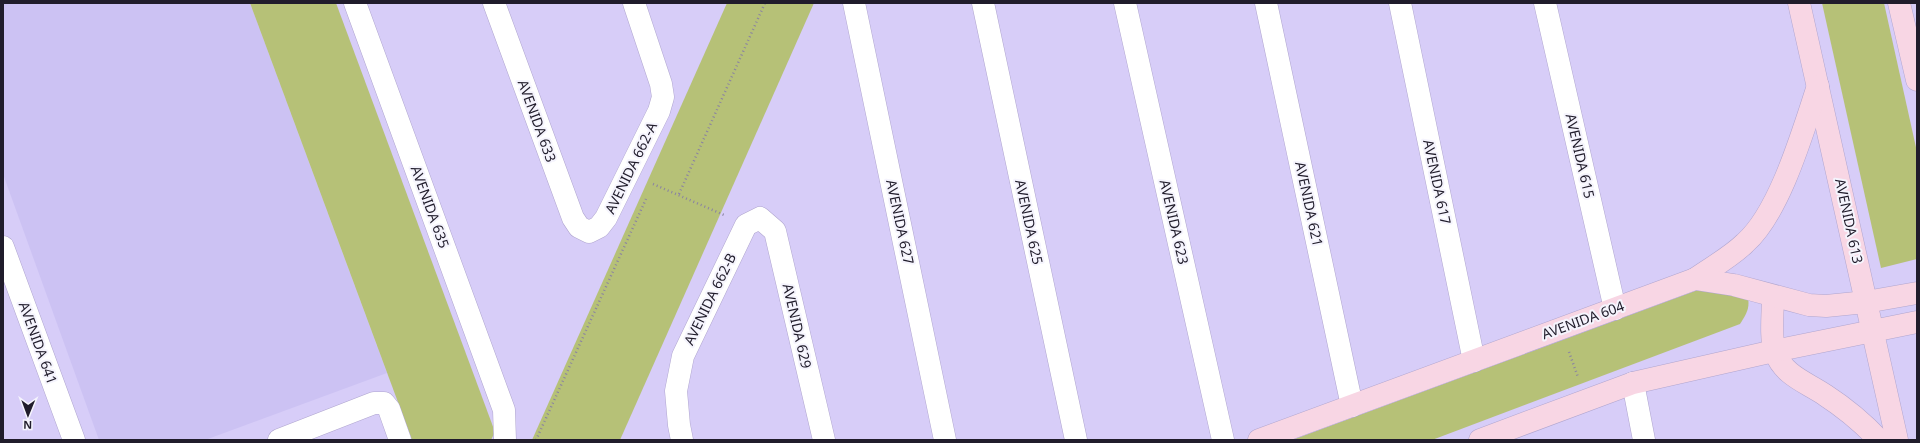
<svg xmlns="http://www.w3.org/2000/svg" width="1920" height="443" viewBox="0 0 1920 443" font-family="'Noto Sans',sans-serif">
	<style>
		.built { fill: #ccc2f3 }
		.green { fill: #b6c177 }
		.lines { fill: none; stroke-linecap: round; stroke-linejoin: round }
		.street-casing { stroke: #b0a6cf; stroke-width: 23 }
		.secondary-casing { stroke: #b0a6cf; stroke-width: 23 }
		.path { stroke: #8a82a2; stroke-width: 2.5; stroke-dasharray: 1 3; stroke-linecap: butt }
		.street { stroke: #fff; stroke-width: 22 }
		.secondary { stroke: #f8d6e4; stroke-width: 22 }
		.labels { text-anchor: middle; stroke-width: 4; stroke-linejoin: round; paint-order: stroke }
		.street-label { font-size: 14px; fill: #201c2b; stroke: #f5f4fd }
	</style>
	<rect width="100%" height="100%" fill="#d7cdf8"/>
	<path class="built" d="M3,3H250L387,373L205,440H99L3,174Z"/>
	<g class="green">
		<path d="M250,3H336L495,432L491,440H412Z"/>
		<path d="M727,3H814L620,440H532Z"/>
		<path d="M1822,3H1884L1917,152V259L1881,268Z"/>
		<path d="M1703,288L1748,298C1750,308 1746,315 1740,324L1432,440H1292Z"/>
	</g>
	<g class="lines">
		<g class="street-casing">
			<g id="street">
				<path d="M355,3L504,410L505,440"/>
				<path d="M494,3L573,218L579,227L589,232L599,227L606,218L659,111L663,97L661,84L634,3"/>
				<path d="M854,3L945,440"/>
				<path d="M983,3L1076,440"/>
				<path d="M1125,3L1223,440"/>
				<path d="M1266,3L1352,406"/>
				<path d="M1400,3L1474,361"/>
				<path d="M1545,3L1615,309"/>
				<path d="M3,247L74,440"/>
				<path d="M1633,383L1644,440"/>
				<path d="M279,440L374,403H384L389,409L400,440"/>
				<path d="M682,440L679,425L676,391L683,356L746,225L760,218L775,231L824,440"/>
			</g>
		</g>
		<g class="secondary-casing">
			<g id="secondary">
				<path d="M1799,3L1897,440"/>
				<path d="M1899,3L1917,80"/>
				<path d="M1695,279C1712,267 1731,257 1745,243C1780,212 1803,131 1818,86"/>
				<path d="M1773,297C1773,310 1770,340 1775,352C1784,376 1806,382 1825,395C1845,408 1863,423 1879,440"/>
				<path d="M1259,440L1695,279L1734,285L1809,305L1826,306L1866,302L1917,293"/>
				<path d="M1480,440L1633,383L1774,351L1917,322"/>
			</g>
		</g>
		<g class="path">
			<path d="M653,184L724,215"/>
			<path d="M679,194L765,3"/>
			<path d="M1569,352L1578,377"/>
			<path d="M536,440L646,199"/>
		</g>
		<use href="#street" class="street"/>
		<use href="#secondary" class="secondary"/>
	</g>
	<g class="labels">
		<g class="street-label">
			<text transform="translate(537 121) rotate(70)" y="5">AVENIDA 633</text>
			<text transform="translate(1580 156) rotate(77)" y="5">AVENIDA 615</text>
			<text transform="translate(631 168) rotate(-64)" y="5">AVENIDA 662-A</text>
			<text transform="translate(1437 182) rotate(78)" y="5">AVENIDA 617</text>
			<text transform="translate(1309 204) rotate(78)" y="5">AVENIDA 621</text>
			<text transform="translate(430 207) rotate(70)" y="5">AVENIDA 635</text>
			<text transform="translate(1849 221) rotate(78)" y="5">AVENIDA 613</text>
			<text transform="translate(900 222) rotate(78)" y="5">AVENIDA 627</text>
			<text transform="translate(1029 222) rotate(78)" y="5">AVENIDA 625</text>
			<text transform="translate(1174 222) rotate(77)" y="5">AVENIDA 623</text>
			<text transform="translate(710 299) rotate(-64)" y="5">AVENIDA 662-B</text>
			<text transform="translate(1583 320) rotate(-20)" y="5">AVENIDA 604</text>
			<text transform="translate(797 326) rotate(77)" y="5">AVENIDA 629</text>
			<text transform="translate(38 343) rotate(70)" y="5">AVENIDA 641</text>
		</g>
	</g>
	<rect width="1920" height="443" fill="none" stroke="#201c2b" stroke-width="8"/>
	<g transform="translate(28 415) rotate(181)" stroke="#f5f4fd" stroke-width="3" paint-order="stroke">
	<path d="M0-3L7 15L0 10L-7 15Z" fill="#201c2b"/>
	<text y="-6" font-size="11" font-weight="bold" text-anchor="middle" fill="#201c2b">N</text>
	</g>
</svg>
